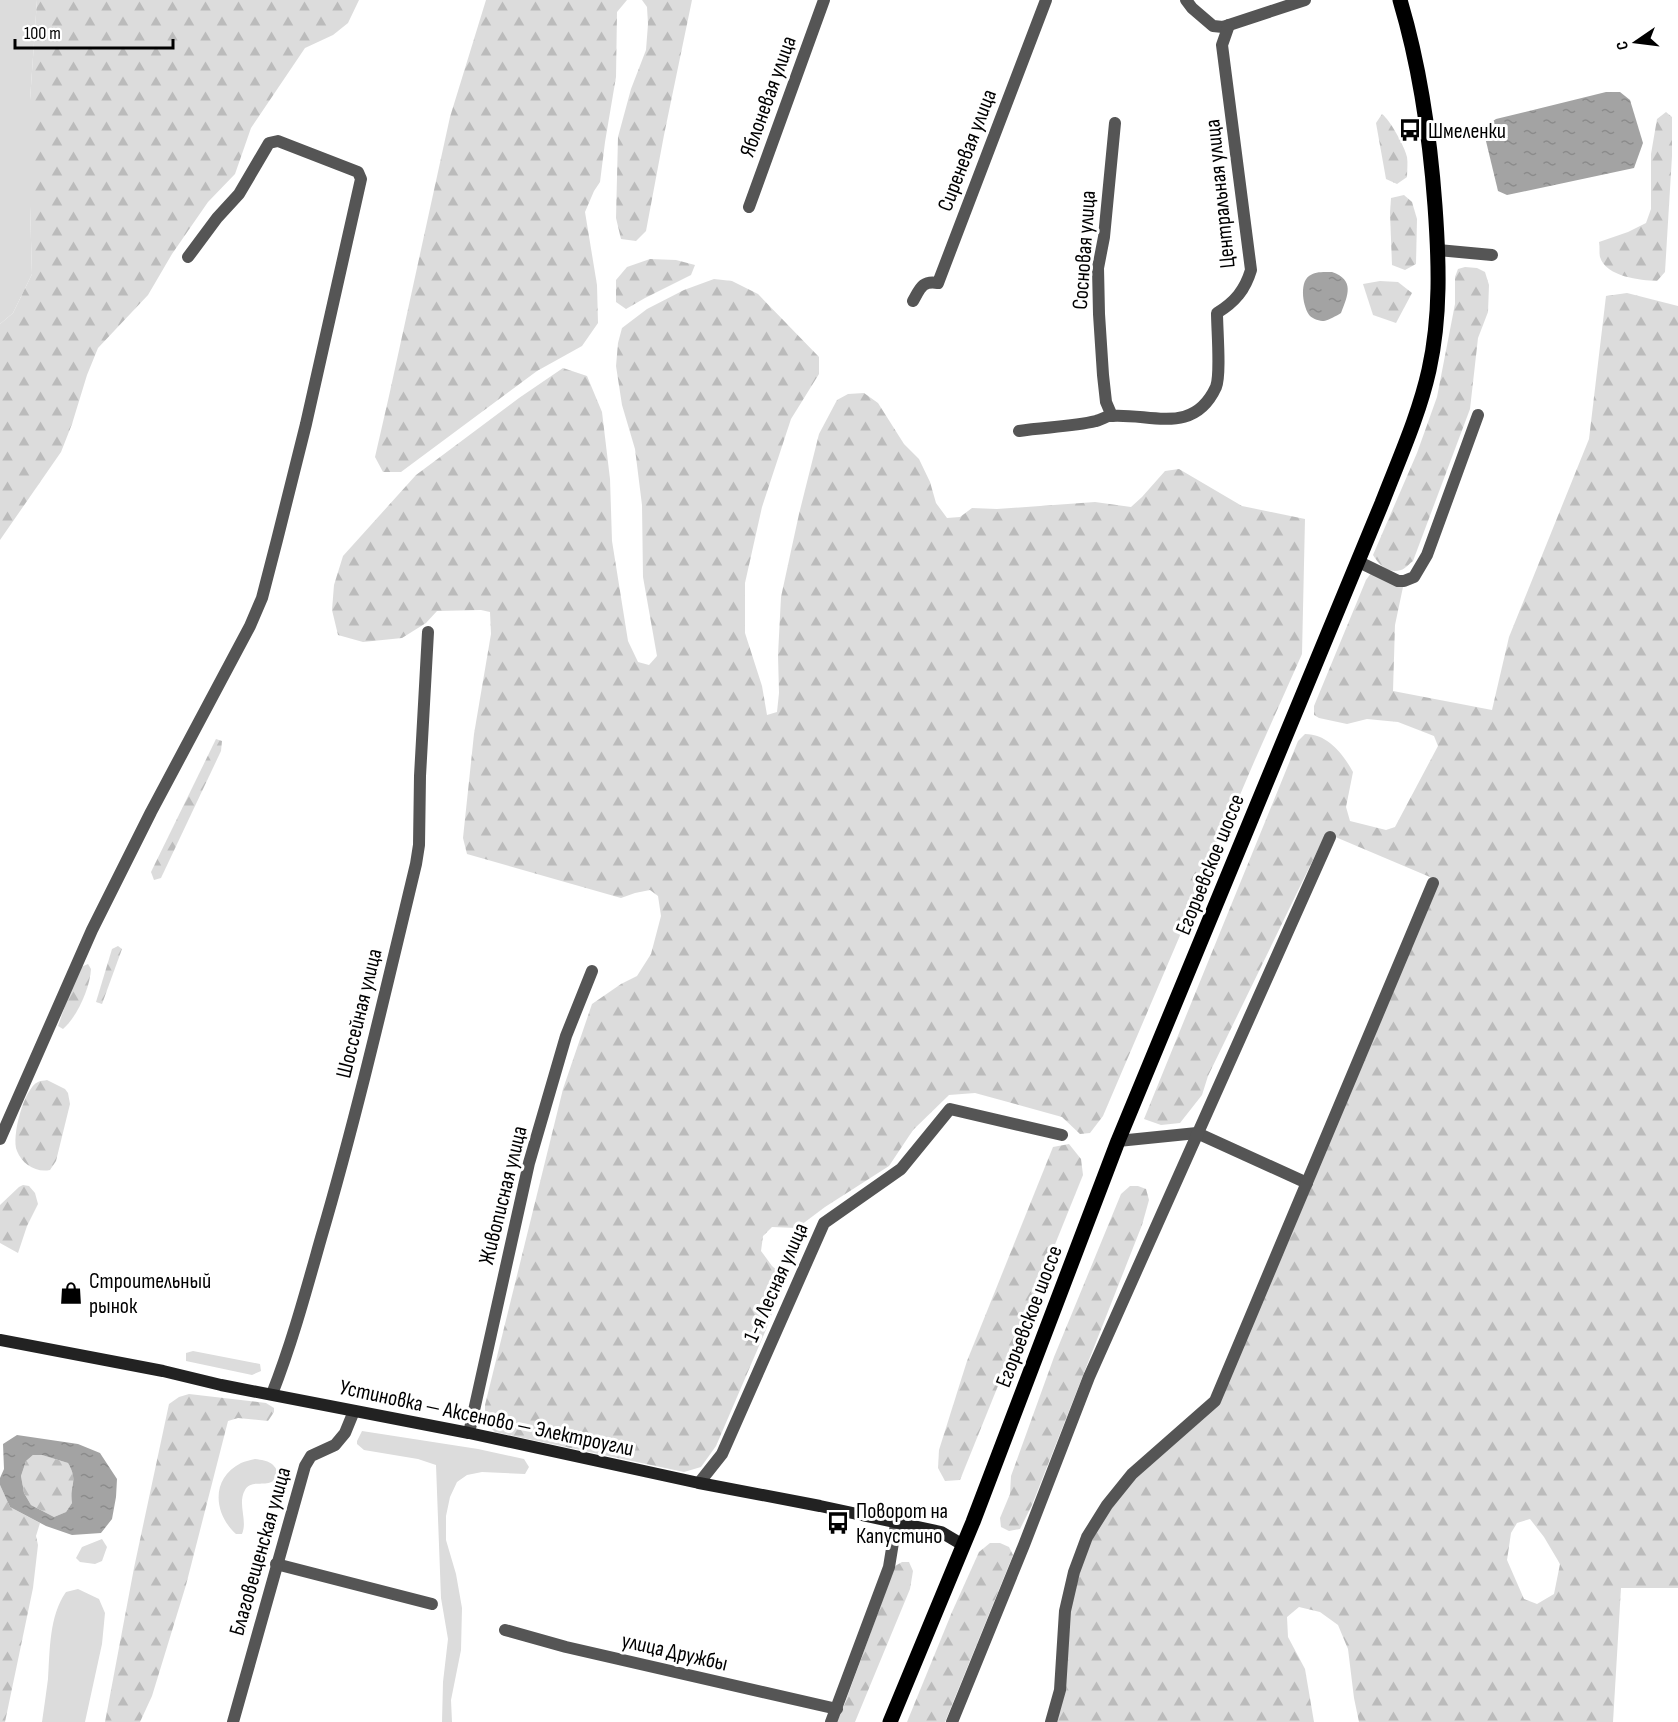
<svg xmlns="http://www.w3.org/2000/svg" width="1678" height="1722" viewBox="0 0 1678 1722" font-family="'Sofia Sans Condensed',sans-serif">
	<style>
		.green { fill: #dcdcdc }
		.forest { fill: url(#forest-firs); fill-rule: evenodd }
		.water { fill: url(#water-ripples); fill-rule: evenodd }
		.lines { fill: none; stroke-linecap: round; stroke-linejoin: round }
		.street { stroke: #555; stroke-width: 12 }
		.secondary { stroke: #222; stroke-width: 12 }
		.primary { stroke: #000; stroke-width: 15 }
		.labels { text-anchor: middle; stroke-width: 6; stroke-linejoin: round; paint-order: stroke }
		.street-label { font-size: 22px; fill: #000; stroke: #fff }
		.poi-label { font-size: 22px; fill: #000; stroke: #fff; text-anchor: start }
	</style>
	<defs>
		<pattern id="forest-firs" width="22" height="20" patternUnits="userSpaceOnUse" patternTransform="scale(1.5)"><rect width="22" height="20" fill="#dcdcdc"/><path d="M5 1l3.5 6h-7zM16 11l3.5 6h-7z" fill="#bbb"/></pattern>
		<pattern id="water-ripples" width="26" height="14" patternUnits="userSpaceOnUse" patternTransform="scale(1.5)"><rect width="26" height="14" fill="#a3a3a3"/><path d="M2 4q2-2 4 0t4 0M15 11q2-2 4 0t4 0" fill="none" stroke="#8b8b8b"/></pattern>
	</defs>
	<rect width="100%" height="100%" fill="#fff"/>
	<g class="green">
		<path d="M0,0H37L30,100V206L32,274L13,313L0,324Z"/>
		<path d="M193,1351L260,1364L261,1371L252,1375L186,1361V1353Z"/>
		<path d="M362,1431L478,1449L524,1459L529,1467L525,1474L482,1472L467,1475L457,1482L450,1497L446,1516V1540L456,1574L462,1608L461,1650L451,1700L452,1722H442L443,1682L448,1639L441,1598L436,1465L418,1459L364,1450L357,1444V1441Z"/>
		<path d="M255,1459C269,1461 274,1462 279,1475C269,1491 253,1477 245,1490C237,1504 248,1520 242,1534H236C213,1513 211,1478 241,1463C245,1461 251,1460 255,1459Z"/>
		<path d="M102,1539L107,1547L102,1561L95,1564L80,1562L76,1558L82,1547Z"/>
		<path d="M78,1589L99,1599L105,1613L102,1644L85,1722H42C44,1708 46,1694 48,1679C50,1650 49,1616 66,1592Z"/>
	</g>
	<g class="forest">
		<path d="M37,0H359L348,23L333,35L305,48L251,128L235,174L208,202L172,254L148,295L98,348L87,375L72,424L61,452L0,540V324L13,313L32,274L30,206V100Z"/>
		<path d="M486,0H630H627L617,12L616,77L605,142L600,182L594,191L585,212L597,285L598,323L582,346L537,371L401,472H383L375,457L389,396L450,117Z"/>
		<path d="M642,0H692L664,135L646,231L636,241L621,239L616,218L618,137L631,89L646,50L648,24L647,7Z"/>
		<path d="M1666,112L1672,117V156L1665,272L1657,281C1640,280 1606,277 1600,257C1599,253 1600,247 1599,242L1628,232L1646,223L1651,209V154L1657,119Z"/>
		<path d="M1382,114C1390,120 1405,147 1407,157C1408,163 1407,171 1407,177L1397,184L1386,179L1376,123Z"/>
		<path d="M1404,195L1412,202L1417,219L1416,264L1405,270L1392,265L1390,213L1391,198Z"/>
		<path d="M650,259L676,260L695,265L691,275L645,298L626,309L616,302V280L627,267Z"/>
		<path d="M1465,267L1477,268L1485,272L1489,285L1488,312L1478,338L1470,409L1413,561C1410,563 1405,569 1401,570C1388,574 1379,565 1373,555L1417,453L1437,397L1455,304V277L1458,269Z"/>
		<path d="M714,279L732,281L758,294L819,357V374L791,419L762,507L745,583V633L762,686L767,715L777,712L779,693L778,655L781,597L799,514L819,434L837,400L848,394L864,393L878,403L904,444L919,459L930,482L936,503L947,518L960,517L972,508L997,509L1095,502L1131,507L1142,497L1165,471L1179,469L1242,506L1305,519L1302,654L1254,762L1103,1116L1090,1133L1080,1134L1062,1117L975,1093L949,1095L913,1130L889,1166L825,1207L797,1228L772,1227L763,1236L761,1251L772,1266L779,1272V1295L765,1332L716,1446L701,1467L684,1472L495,1432L485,1422V1405L563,1089L592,1004L621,984L637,976L651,954L661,916L658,896L650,890L635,893L621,898L467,854L463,838L474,734L491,634L490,612L481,610L437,611L426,623L402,638L363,642L338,635L332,610L334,585L343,556L416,475L519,398L563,368L587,376L602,412L610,479L612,541L628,641L638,662L649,665L657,656L643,577L642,505L635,449L622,405L616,366L618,343L622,328L647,309L684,290Z"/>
		<path d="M1380,281L1398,282L1412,293L1396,323L1373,315L1363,284Z"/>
		<path d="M1627,293L1678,306V1588H1621L1613,1722H1359L1354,1698L1348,1649L1338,1625L1320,1612L1299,1607L1287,1617L1288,1637L1305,1669L1314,1722H1055L1068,1613L1079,1567L1092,1536L1135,1476L1218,1403L1437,880L1326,833L1208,1076L1202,1095L1180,1123L1161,1125L1144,1119L1298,741L1305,734C1328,734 1343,754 1353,772L1346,807L1350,821L1386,830L1395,827L1438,746L1434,736L1398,722L1367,719L1347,724L1319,718L1314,715V706L1366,580L1371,573L1403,587L1395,625L1393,691L1492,710L1509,637L1589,439L1606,296ZM1530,1519L1544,1537L1560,1564L1554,1594L1537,1604L1524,1599L1507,1560L1511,1533L1517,1523Z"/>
		<path d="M216,739L222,741L221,751L161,878L154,880L151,872Z"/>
		<path d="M118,946L122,949L102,1004L96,1002L112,949Z"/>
		<path d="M88,964L91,969C90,988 77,1017 63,1029L58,1026L70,992L81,967Z"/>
		<path d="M47,1080L65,1089L68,1093L70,1104L56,1161L50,1170C36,1173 22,1164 17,1151C11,1137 24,1088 38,1082C41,1080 44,1081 47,1080Z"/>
		<path d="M1069,1144L1081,1159L1083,1175L960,1480L945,1481L938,1468L939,1450L967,1361L1053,1147Z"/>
		<path d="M23,1185L29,1186L35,1193L38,1204L27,1226L18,1253L0,1243V1205L19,1187Z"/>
		<path d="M1130,1186H1138L1146,1189L1149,1200L1142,1225L1032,1505L1020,1529L1009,1531L1001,1527L1000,1518L1010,1494L1011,1476L1054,1357L1121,1194Z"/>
		<path d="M189,1394L266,1403L274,1408V1412L268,1421L238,1418L228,1421L186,1585L152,1696L140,1722H105L134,1568L169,1404L179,1397Z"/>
		<path d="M33,1455H42L68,1463C79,1482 69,1485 72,1503L66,1512L54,1517L31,1505L24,1493L21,1476L26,1461Z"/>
		<path d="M0,1485L10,1507L40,1523L36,1536L38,1545L33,1588L5,1722H0Z"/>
		<path d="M990,1543H1000L1009,1547L1013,1555L945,1722H907L952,1612L979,1552Z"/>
		<path d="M902,1562H909L913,1571L910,1589L855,1722H837L845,1703L895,1566Z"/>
	</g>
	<g class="water">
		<path d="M1606,92H1620L1630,100L1643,143L1634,168L1507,195L1498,191L1485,137L1486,126L1496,119Z"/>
		<path d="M1332,272C1355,280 1348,295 1341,313C1336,316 1329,320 1324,321C1320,321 1313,319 1310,316C1303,308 1299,283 1309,276C1315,271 1325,272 1332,272Z"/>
		<path d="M17,1435L78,1444L100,1453L117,1479L116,1497L112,1519L101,1533L72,1535L46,1526L10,1507L0,1485V1478L4,1469L3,1444ZM33,1455H42L68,1463C79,1482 69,1485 72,1503L66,1512L54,1517L31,1505L24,1493L21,1476L26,1461Z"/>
	</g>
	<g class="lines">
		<g class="street">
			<path d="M1186,0L1192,8L1213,26L1223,27L1305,0"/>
			<path d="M749,207L824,0"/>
			<path d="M1438,250L1492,255"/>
			<path d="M913,301C920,289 922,280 938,283L1046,0"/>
			<path d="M1112,416L1106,402L1103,375L1099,314L1098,268L1104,237L1115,123"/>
			<path d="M1019,431C1044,427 1071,427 1096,421C1101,420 1105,417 1109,416C1149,412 1193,437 1216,387C1221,375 1217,329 1217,313C1235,302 1245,290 1251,270L1222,45L1229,25"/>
			<path d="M1357,561L1398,581H1404L1414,577L1427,555L1478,415"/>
			<path d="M0,1139L92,930L151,812L250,626L262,598L277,540L306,424L361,179L358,172L278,141L269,143L239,194L217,218L188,257"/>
			<path d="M1118,1141L1197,1133L1307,1183"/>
			<path d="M272,1394C292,1343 306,1291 321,1238C357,1115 386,989 416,864L419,845L420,776L428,632"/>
			<path d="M469,1433L529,1163L566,1036L592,971"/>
			<path d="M699,1483L722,1454L824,1223L901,1169L950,1109L1062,1135"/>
			<path d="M276,1564L432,1604"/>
			<path d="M505,1630L566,1647L837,1709"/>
			<path d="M233,1722L305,1466L311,1456L335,1445L345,1433L354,1411"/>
			<path d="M831,1722L889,1567L896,1524"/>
			<path d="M952,1722L1024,1545L1089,1377L1330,837"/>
			<path d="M1051,1722L1060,1690L1065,1611L1074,1572L1087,1537L1107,1505L1132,1474L1215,1401L1433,883"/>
		</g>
		<path class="secondary" d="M0,1340L163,1371L221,1385L469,1433L699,1483L820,1506L941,1532L963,1545"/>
		<path class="primary" d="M890,1722L973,1522L1118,1141L1382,503C1399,459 1419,415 1429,370C1441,316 1439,261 1435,206C1430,137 1420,67 1400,0"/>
	</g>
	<defs>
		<g id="bus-bare" transform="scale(1.8)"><path d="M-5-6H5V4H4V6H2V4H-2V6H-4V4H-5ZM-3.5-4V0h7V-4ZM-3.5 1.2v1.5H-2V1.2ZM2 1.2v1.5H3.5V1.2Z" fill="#000" stroke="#fff" stroke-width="2.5" paint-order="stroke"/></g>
		<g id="shop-bare" transform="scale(1.8)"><path d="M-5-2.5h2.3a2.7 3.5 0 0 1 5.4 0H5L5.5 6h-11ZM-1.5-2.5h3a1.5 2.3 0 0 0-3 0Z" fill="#000" stroke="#fff" stroke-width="2.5" paint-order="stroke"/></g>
	</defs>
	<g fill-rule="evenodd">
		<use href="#bus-bare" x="1410" y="130"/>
		<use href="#shop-bare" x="71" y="1293"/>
		<use href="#bus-bare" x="838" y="1523"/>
	</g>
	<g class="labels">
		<g class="street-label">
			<text transform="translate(767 96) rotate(-70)" y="8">Яблоневая улица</text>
			<text transform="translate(966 150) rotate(-69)" y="8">Сиреневая улица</text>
			<text transform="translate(1219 194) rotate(-96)" y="8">Центральная улица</text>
			<text transform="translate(1083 250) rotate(-86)" y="8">Сосновая улица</text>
			<text transform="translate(1209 864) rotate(-68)" y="8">Егорьевское шоссе</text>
			<text transform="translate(358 1013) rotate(-76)" y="8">Шоссейная улица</text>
			<text transform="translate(502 1195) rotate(-76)" y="8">Живописная улица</text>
			<text transform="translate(775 1282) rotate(-66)" y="8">1-я Лесная улица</text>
			<text transform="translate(1028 1316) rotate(-69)" y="8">Егорьевское шоссе</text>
			<text transform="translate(487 1417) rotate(12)" y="8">Устиновка — Аксеново — Электроугли</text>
			<text transform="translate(259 1551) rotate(-74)" y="8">Благовещенская улица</text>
			<text transform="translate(675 1651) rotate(13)" y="8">улица Дружбы</text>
		</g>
		<g class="poi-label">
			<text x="1428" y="138">Шмеленки</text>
			<text x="89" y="1288">Строительный<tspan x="89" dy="25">рынок</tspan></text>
			<text x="856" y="1518">Поворот на<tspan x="856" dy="25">Капустино</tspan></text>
		</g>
	</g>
	<g transform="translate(1636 42) rotate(256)" stroke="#ffffff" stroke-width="4.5" paint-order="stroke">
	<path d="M0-4.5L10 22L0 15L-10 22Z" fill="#000000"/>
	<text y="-9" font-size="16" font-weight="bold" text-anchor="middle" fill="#000000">С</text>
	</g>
	<path d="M15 39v9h158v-9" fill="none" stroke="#000000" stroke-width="3"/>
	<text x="24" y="39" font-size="18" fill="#000000" stroke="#ffffff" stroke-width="4.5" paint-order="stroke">100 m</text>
</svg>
